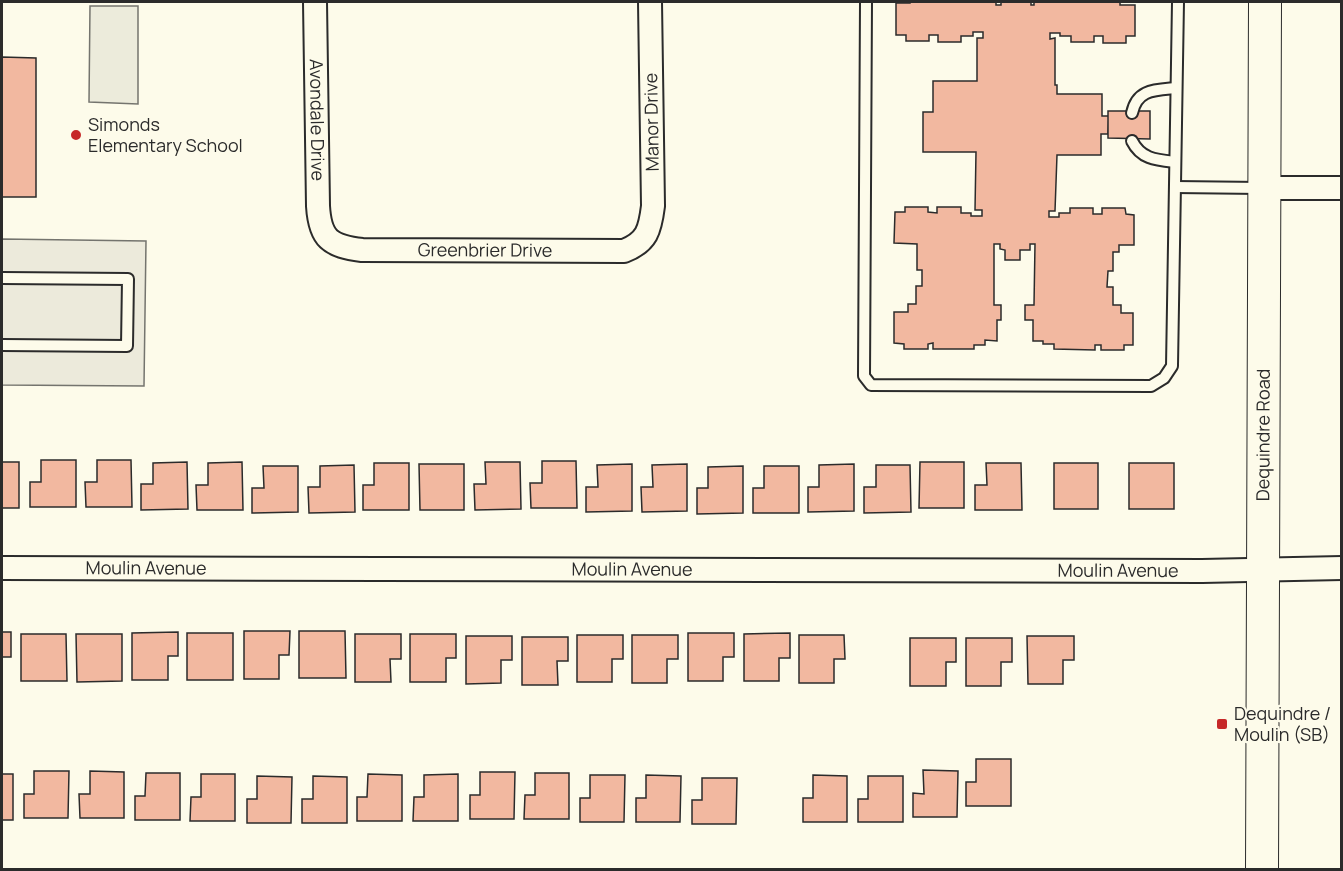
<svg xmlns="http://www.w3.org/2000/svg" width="1343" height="871" viewBox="0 0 1343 871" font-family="Manrope,sans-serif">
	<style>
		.green { fill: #ecebdb; stroke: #74746e; stroke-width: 1.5 }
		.parking { fill: #eceadb; stroke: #74746e; stroke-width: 1.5 }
		.building { fill: #f2b8a0; stroke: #2b2b2b; stroke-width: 1.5 }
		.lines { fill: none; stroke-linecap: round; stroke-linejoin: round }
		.service-casing { stroke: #2b2b2b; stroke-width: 14 }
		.minor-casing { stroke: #2b2b2b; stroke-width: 26 }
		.secondary-casing { stroke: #2b2b2b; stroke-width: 34 }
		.service { stroke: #fdfbea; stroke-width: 10 }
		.minor { stroke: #fdfbea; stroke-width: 22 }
		.secondary { stroke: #fdfbea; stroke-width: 32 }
		.poi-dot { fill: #c62828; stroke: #fdfbea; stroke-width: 2 }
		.labels { text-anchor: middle; stroke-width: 4.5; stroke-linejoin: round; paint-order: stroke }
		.street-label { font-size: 18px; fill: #2b2b2b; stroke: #fdfbea }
		.poi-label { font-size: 18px; fill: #2b2b2b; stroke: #fdfbea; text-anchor: start }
	</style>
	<rect width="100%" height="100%" fill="#fdfbea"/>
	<path class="green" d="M90,6H138V104L89,102Z"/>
	<path class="parking" d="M2,239L146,241L144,386L2,385Z"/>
	<g class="building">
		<path d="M910,2H996V5H1001V2H1031V5H1034V2H1120V5H1135V36H1126V43H1103V36H1094V42H1071V36H1060V33H1050V39L1055,38V85H1057V94H1102V116H1109L1108,134H1101V155H1057L1055,211H1049V217H1059V213H1070V208H1093V214H1102V208H1125L1126,214L1134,215V245H1119V252H1113V271H1108L1107,287H1113V305H1121V313H1133V345H1124V350H1101V345H1095V350L1054,349V344H1043V341H1033V320H1025V305H1034L1035,244H1030V250H1020V260H1005V250L1000,249V244H994V305H1001V320H997V341L985,340V345H974V349H933V343L928,344V349H904V344L894,343V312H908V304H916V286H922V270H917V244L894,243L895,212H905V207H928V212L937,213V207H961V213H971V216H982V210H975L976,152H923V112H933V81H977V38H983V32H973V36H961V42H938V35H929V41H906V35H896V3H910Z"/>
		<path d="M2,57L36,58V197H2Z"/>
		<path d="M1108,111H1150V139L1108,138Z"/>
		<path d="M41,460H76V507H30V482H41Z"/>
		<path d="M97,460H131L132,507H86L85,482H97Z"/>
		<path d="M542,461H576L577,508H531L530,483H542Z"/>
		<rect x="2" y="462" width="17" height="46"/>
		<path d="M187,462L188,509L141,510V484H153V463Z"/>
		<path d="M242,462L243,510H197L196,485H208V463Z"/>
		<path d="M485,462H520L521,509L475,510L474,484H486Z"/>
		<path d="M920,462H964V508H919Z"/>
		<path d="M374,463H409V510H363V485H374Z"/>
		<path d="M986,463H1021L1022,510H975V485H987Z"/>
		<rect x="1054" y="463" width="44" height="46"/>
		<rect x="1129" y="463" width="45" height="46"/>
		<path d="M419,464H464V510H420Z"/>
		<path d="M632,464V511L586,512V487H598L597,465Z"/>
		<path d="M687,464V511L642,512L641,487H653L652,465Z"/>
		<path d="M854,464V511L808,512V487H819V465Z"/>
		<path d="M354,465L355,512L309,513L308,487H320V466Z"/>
		<path d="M876,465H910L911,512L864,513V487H876Z"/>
		<path d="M263,466H298V512L252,513V488H264Z"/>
		<path d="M743,466V513L697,514V488H708V467Z"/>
		<path d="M764,466H799V513H753V488H764Z"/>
		<path d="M244,631H290L289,655H279V679H244Z"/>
		<path d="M299,631H345L346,678H299Z"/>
		<rect x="2" y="632" width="9" height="25"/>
		<path d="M178,632V656H168V680H132V633Z"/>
		<rect x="187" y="633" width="46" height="47"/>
		<path d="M688,633H734V657H723V681H688Z"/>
		<path d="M790,633V658H779V681H744V634Z"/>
		<path d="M21,634H66L67,681H21Z"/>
		<path d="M76,634H122V681L77,682Z"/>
		<path d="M355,634H401V659H390L391,682H355Z"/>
		<path d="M410,634H456V658H446V682H410Z"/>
		<path d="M577,635H623V659H612V682H577Z"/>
		<path d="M632,635H678V659H667V683H632Z"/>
		<path d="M799,635H844L845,659H834V683H799Z"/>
		<path d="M466,636H512V660H501V683L466,684Z"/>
		<path d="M1027,636H1074V660H1063V684H1028Z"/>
		<path d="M522,637H568V661H557L558,685H522Z"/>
		<path d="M910,638H956V662H946V686H910Z"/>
		<path d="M966,638H1012V662H1001V686H966Z"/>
		<path d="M976,759H1011V806H966V782H976Z"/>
		<path d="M923,770L958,771L957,817H913V793L924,794Z"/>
		<path d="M34,771H69L68,818H24V794H34Z"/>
		<path d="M90,771L124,772V818H80L79,794H90Z"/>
		<path d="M480,772H515L514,819H470V795H480Z"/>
		<path d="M146,773H180V820H135V796H145Z"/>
		<path d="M535,773H569V819H524L525,795H535Z"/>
		<rect x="2" y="774" width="11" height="46"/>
		<path d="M201,774H235V821H190L191,797H201Z"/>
		<path d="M368,774L402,775V821H357V797H367Z"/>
		<path d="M458,774V821H413L414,797H424V775Z"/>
		<path d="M590,775H625L624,822H580V798H590Z"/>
		<path d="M646,775L681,776L680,822H636V798H646Z"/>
		<path d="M813,775L847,776V822H803V798H813Z"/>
		<path d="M257,776L292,777L291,823H247V799H257Z"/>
		<path d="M313,776L347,777V823H302V799H313Z"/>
		<path d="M868,776H903V822H858V799H868Z"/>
		<path d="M702,778H737L736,824H692V800H702Z"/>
	</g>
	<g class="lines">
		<g class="service-casing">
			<g id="service">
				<path d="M866,2L864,376L871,385L1151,386L1164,378L1172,366L1178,2"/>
				<path d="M1132,113C1137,89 1155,90 1176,88"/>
				<path d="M1132,141C1141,159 1156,160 1175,162"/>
				<path d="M1175,187L1261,188"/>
				<path d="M2,278L128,279L127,346L2,345"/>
			</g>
		</g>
		<g class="minor-casing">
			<g id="minor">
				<path id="s1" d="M315,2L318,206C320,239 330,246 362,250L624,251C647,242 650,230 653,206L650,2"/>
				<path d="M1264,188H1342"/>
				<path id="s2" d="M2,568L1202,571L1342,568"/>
			</g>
		</g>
		<g class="secondary-casing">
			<g id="secondary">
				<path id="s3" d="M1262,870L1265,2"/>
			</g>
		</g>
		<use href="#service" class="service"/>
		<use href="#minor" class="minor"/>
		<use href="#secondary" class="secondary"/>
	</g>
	<g class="poi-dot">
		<circle cx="76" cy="135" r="6"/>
		<rect x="1216" y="718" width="12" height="12" rx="3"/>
	</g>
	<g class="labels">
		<g class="street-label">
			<text dy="6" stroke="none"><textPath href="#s1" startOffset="118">Avondale Drive</textPath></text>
			<text transform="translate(652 122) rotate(-91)" y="6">Manor Drive</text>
			<text dy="6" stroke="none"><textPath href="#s1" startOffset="398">Greenbrier Drive</textPath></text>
			<text dy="6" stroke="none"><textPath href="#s3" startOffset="435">Dequindre Road</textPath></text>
			<text dy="6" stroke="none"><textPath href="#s2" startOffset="144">Moulin Avenue</textPath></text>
			<text dy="6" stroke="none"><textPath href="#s2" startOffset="630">Moulin Avenue</textPath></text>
			<text dy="6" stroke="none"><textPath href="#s2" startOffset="1116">Moulin Avenue</textPath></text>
		</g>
		<g class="poi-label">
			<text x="88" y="131">Simonds<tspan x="88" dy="21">Elementary School</tspan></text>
			<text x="1234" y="720">Dequindre /<tspan x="1234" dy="21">Moulin (SB)</tspan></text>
		</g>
	</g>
	<rect width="1343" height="871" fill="none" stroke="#2b2b2b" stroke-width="6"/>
</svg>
